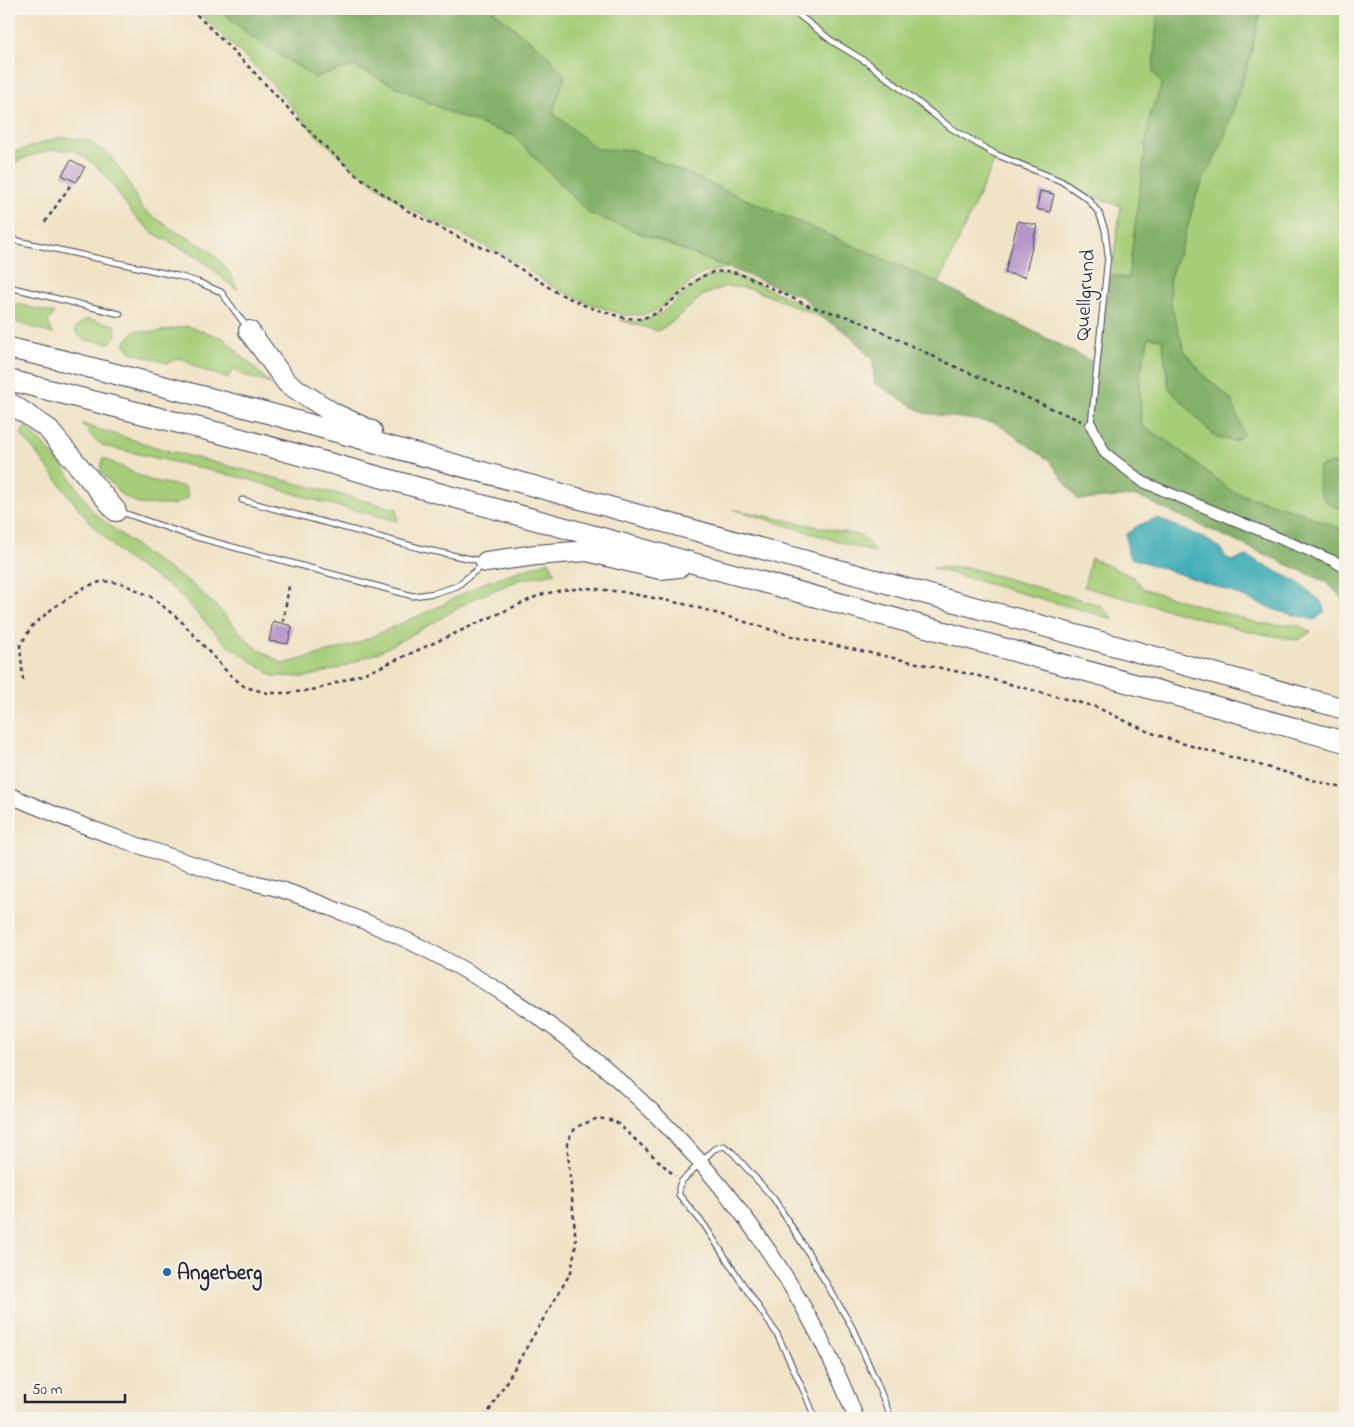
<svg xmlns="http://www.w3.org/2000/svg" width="1354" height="1427" viewBox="0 0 1354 1427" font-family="'Indie Flower',sans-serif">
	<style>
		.green { fill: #a6ce79; stroke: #64785a }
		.forest { fill: #84b169; stroke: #536a52 }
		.water { fill: #3aabb5; stroke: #2e6678 }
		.building { fill: #b697c9 }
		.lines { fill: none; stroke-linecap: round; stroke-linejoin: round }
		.service-casing { stroke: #413f50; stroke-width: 7 }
		.minor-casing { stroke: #413f50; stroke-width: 12 }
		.secondary-casing { stroke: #413f50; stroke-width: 17 }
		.motorway-casing { stroke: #413f50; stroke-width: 22 }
		.path { stroke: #413f50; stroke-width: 2.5; stroke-dasharray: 4 4; stroke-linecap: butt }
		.service { stroke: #fff; stroke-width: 5 }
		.minor { stroke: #fff; stroke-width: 10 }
		.secondary { stroke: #fff; stroke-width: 15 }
		.motorway { stroke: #fff; stroke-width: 20 }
		.poi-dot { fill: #1f6fb2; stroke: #f7f3e8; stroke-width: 2 }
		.labels { text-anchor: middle; stroke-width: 4; stroke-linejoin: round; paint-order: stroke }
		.street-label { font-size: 21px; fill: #22223b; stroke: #f7f3e8 }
		.poi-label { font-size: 21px; font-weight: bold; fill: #22223b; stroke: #f7f3e8; text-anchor: start }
	</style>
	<rect width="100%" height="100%" fill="#f7f3e8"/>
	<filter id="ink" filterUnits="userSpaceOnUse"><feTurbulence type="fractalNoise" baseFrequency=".02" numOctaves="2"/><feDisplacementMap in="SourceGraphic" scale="10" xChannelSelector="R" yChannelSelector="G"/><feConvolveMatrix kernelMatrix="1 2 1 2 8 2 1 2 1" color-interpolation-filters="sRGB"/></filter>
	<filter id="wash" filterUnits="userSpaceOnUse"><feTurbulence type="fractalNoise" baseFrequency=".0096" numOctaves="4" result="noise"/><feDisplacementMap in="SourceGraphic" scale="20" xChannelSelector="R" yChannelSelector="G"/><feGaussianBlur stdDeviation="1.12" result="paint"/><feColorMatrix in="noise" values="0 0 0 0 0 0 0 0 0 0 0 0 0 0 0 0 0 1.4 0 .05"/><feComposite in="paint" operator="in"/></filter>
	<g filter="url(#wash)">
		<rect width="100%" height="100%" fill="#f0e3c6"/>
		<g class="green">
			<path d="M195,9H219L249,35L314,77L354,66L453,114L514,136L589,213L728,268L704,273L698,276L659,309L644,315H624L588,303L553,287L516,262L497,252L408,208L361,174L315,134L268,79Z"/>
			<path d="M491,9H794L811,22L815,9H1158L1153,72L1162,84L1150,115L1128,279L1111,275L1121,206L994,162L939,283L633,150H597L553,113L545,53Z"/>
			<path d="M1261,9H1345V470L1334,463L1324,500L1345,512V531L1303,513L1233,492L1170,443L1141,426L1140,374L1149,337L1162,339L1169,388L1216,438L1235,441L1231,399L1203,375L1184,350L1171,305L1169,280L1183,242L1197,193L1222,144L1249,61Z"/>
			<path d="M60,137L86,140L109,154L125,176L142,209L175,231L210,250L229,272L238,290L223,279L206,263L181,248L153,233L133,215L114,187L96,165L73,150H51L30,156L9,165V154Z"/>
			<path d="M715,275H733L755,283L815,310L823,318L752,289L726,286L702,296L677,318L658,331L619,320L639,322L660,314L702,279Z"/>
			<path d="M9,302L54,313L48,322L53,334L9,320Z"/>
			<path d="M86,319L115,325L116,336L109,343L83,340L76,333V327Z"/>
			<path d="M187,326L223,338L271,384L241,374L234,368L228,378L205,371L179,358L167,363L131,352L124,343L134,331L155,332Z"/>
			<path d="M82,424L162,449L397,509L398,521L318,501L247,479L104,446L95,440Z"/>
			<path d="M26,426L62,465L94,513L150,557L192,584L219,609L252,645L283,664L353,645L438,607L483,583L549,561L555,573L519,580L475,598L424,628L379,652L340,668L306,677L273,676L225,643L176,591L123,556L90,523L44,463L21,434Z"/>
			<path d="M103,458L149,480L185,487L188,498L174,505L139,504L122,495L100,471Z"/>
			<path d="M733,509L862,536L876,553Z"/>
			<path d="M1091,558L1133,577L1144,589L1261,624L1298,625L1311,632L1297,640L1252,632L1084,587Z"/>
			<path d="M966,567L1100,605L1113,619L932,568Z"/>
		</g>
		<g class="forest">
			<path d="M219,9H491L545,53L565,76L553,113L597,149L633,150L939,283L1093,362L1111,275L1128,279L1150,115L1162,84L1153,72L1158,9H1261L1249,61L1222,144L1197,193L1183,242L1169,280L1171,305L1184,350L1203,375L1231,399L1244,434L1235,441L1216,438L1169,388L1162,339L1149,337L1140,374L1141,425L1170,443L1233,492L1303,513L1345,531V601L1326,582L1136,496L1078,500L1049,460L996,423L924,413L874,383L873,360L849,334L823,318L803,297L589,213L514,136L453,114L354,66L314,77L249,35Z"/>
			<path d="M1334,463L1345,470V512C1320,498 1316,497 1319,467Z"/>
		</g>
		<path class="water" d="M1157,518L1206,539L1222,549L1224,555L1231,561L1247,556L1296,581L1321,601L1325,612L1315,620L1278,611L1218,587L1131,558L1128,554L1126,534L1139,525Z"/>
		<g id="blocks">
			<g class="building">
				<path d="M71,160L85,167L76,182L62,175Z"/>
				<path d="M1040,191L1054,194L1050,212L1037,209Z"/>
				<path d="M1018,221L1037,225L1025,277L1005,273Z"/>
				<path d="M273,621L292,626L288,644L269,641Z"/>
			</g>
		</g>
	</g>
	<g filter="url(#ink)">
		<use href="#blocks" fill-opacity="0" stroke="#413f50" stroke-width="1"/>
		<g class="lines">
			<g class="service-casing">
				<g id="service">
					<path d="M791,9L832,41L868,63L951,128L995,154L1061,181L1088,199L1099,213L1105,230L1108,255L1091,425"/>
					<path d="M9,239L178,276L198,282L221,292L246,326"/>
					<path d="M9,287L120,314"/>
					<path d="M242,500L423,549L481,561"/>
					<path d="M121,512L185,534L413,596L435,593L457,586L484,564"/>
					<path d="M815,1418L807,1398L777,1334L740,1280L705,1226L679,1195V1187L681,1182L714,1149L724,1146L733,1153L774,1199L809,1254L852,1327L877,1383L891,1418"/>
				</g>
			</g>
			<g class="minor-casing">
				<path id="minor" d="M1091,425L1105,453L1143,482L1334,561L1345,568"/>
			</g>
			<g class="secondary-casing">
				<path id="secondary" d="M9,795C79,826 153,851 226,875C243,881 261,884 279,889C302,896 324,905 346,914C576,1003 767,1188 856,1418"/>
			</g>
			<g class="motorway-casing">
				<g id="motorway">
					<path d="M249,331L287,383L333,413L372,431"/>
					<path d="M9,348L61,360L264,412L1345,709"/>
					<path d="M9,380L227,435L1345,742"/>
					<path d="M9,403L16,407L47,428L116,511"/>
					<path d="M486,562L536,555L587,551L660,569L679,567"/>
				</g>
			</g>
			<g class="path">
				<path d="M191,9L252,70L319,141L355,174L408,211L462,239L496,253L556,292L588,307L625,318L641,319L657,313L701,277L713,272L727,271L737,273L750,278L809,306L855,319L958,368L1081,421"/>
				<path d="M45,222L72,183"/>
				<path d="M283,622L289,586"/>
				<path d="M23,680L20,646L32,626L53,608L85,587L103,581L121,583L150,596L180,620L229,674L245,687L268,693H289L318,689L376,669L540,595L562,590L587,588L623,592L689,605L795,637L983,677L1096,707L1149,732L1181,743L1345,789"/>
				<path d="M485,1418L571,1272L576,1243L567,1142L576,1127L598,1118L615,1121L675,1176"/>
			</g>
			<use href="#service" class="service"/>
			<use href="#minor" class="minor"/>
			<use href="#secondary" class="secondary"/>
			<use href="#motorway" class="motorway"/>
		</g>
	</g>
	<circle class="poi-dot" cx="167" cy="1272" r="5"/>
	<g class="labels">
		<g class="street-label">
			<text transform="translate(1084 295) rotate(-86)" y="7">Quellgrund</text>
		</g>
		<g class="poi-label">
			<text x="177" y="1279">Angerberg</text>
		</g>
	</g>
	<rect width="1354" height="1427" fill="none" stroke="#f7f3e8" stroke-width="30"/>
	<path d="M25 1394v8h100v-8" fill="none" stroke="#22223b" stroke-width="2.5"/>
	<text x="32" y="1394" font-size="15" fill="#22223b" stroke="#f7f3e8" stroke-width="4" paint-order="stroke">50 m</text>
</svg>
